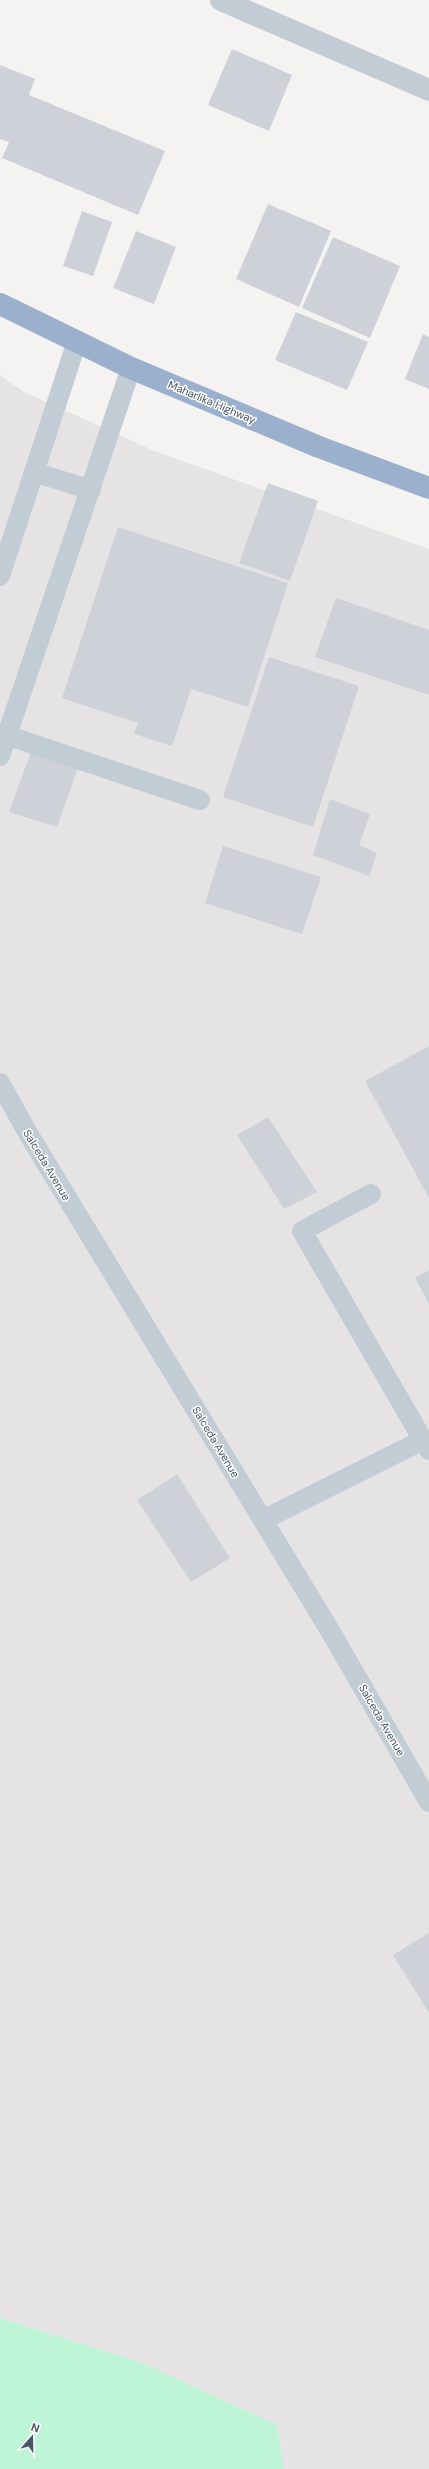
<svg xmlns="http://www.w3.org/2000/svg" width="429" height="2469" viewBox="0 0 429 2469" font-family="'DM Sans',sans-serif">
	<style>
		.education { fill: #e6e3e4 }
		.green { fill: #bef5d6 }
		.building { fill: #ced1d8 }
		.lines { fill: none; stroke-linecap: round; stroke-linejoin: round }
		.service { stroke: #c2ccd5; stroke-width: 20 }
		.minor { stroke: #c2ccd5; stroke-width: 22 }
		.trunk { stroke: #9ab0cd; stroke-width: 22 }
		.labels { text-anchor: middle; stroke-width: 3; stroke-linejoin: round; paint-order: stroke }
		.street-label { font-size: 11px; fill: #475463; stroke: #fff }
	</style>
	<rect width="100%" height="100%" fill="#f5f2f2"/>
	<path class="education" d="M0,375L24,392L152,450L429,549V2469H284L277,2425L143,2363L0,2318Z"/>
	<path class="green" d="M0,2318L143,2363L277,2425L284,2469H0Z"/>
	<g class="building">
		<path d="M232,49L292,75L269,131L208,105Z"/>
		<path d="M0,65L35,79L29,95L165,151L138,215L2,158L9,142L0,139Z"/>
		<path d="M268,204L331,231L299,307L236,279Z"/>
		<path d="M82,211L112,222L93,276L63,266Z"/>
		<path d="M136,231L176,247L154,304L113,288Z"/>
		<path d="M333,237L400,266L370,338L302,308Z"/>
		<path d="M296,312L368,342L347,390L275,360Z"/>
		<path d="M423,334L429,337V389L405,379Z"/>
		<path d="M268,483L318,501L290,581L239,563Z"/>
		<path d="M118,527L288,583L248,707L191,689L172,746L134,734L138,723L62,698Z"/>
		<path d="M336,598L429,630V695L315,657Z"/>
		<path d="M269,657L359,686L313,827L223,797Z"/>
		<path d="M31,752L78,768L57,827L9,812Z"/>
		<path d="M330,799L370,814L359,845L377,853L369,876L313,855Z"/>
		<path d="M223,846L321,877L302,934L205,903Z"/>
		<path d="M429,1046V1198L365,1081Z"/>
		<path d="M268,1117L317,1192L284,1209L237,1135Z"/>
		<path d="M429,1270V1304L415,1278Z"/>
		<path d="M177,1474L230,1558L191,1582L137,1500Z"/>
		<path d="M429,1933V2013L393,1955Z"/>
	</g>
	<g class="lines">
		<g class="service">
			<path d="M34,472L91,490"/>
			<path d="M0,576L77,341"/>
			<path d="M0,733L200,800"/>
			<path d="M0,756L131,368"/>
			<path d="M0,1083L29,1135L329,1629L429,1802"/>
			<path d="M371,1194L302,1231L423,1440"/>
			<path d="M263,1520L423,1440L429,1450"/>
		</g>
		<path class="minor" d="M221,0L429,90"/>
		<path class="trunk" d="M0,304L131,368L319,447L429,488"/>
	</g>
	<g class="labels">
		<g class="street-label">
			<text transform="translate(212 402) rotate(23)" y="4">Maharlika Highway</text>
			<text transform="translate(47 1165) rotate(59)" y="4">Salceda Avenue</text>
			<text transform="translate(216 1442) rotate(59)" y="4">Salceda Avenue</text>
			<text transform="translate(382 1720) rotate(60)" y="4">Salceda Avenue</text>
		</g>
	</g>
	<g transform="translate(32 2437) rotate(20)" stroke="#ffffff" stroke-width="3" paint-order="stroke">
	<path d="M0-3L7 15L0 10L-7 15Z" fill="#475463"/>
	<text y="-6" font-size="11" font-weight="bold" text-anchor="middle" fill="#475463">N</text>
	</g>
</svg>
